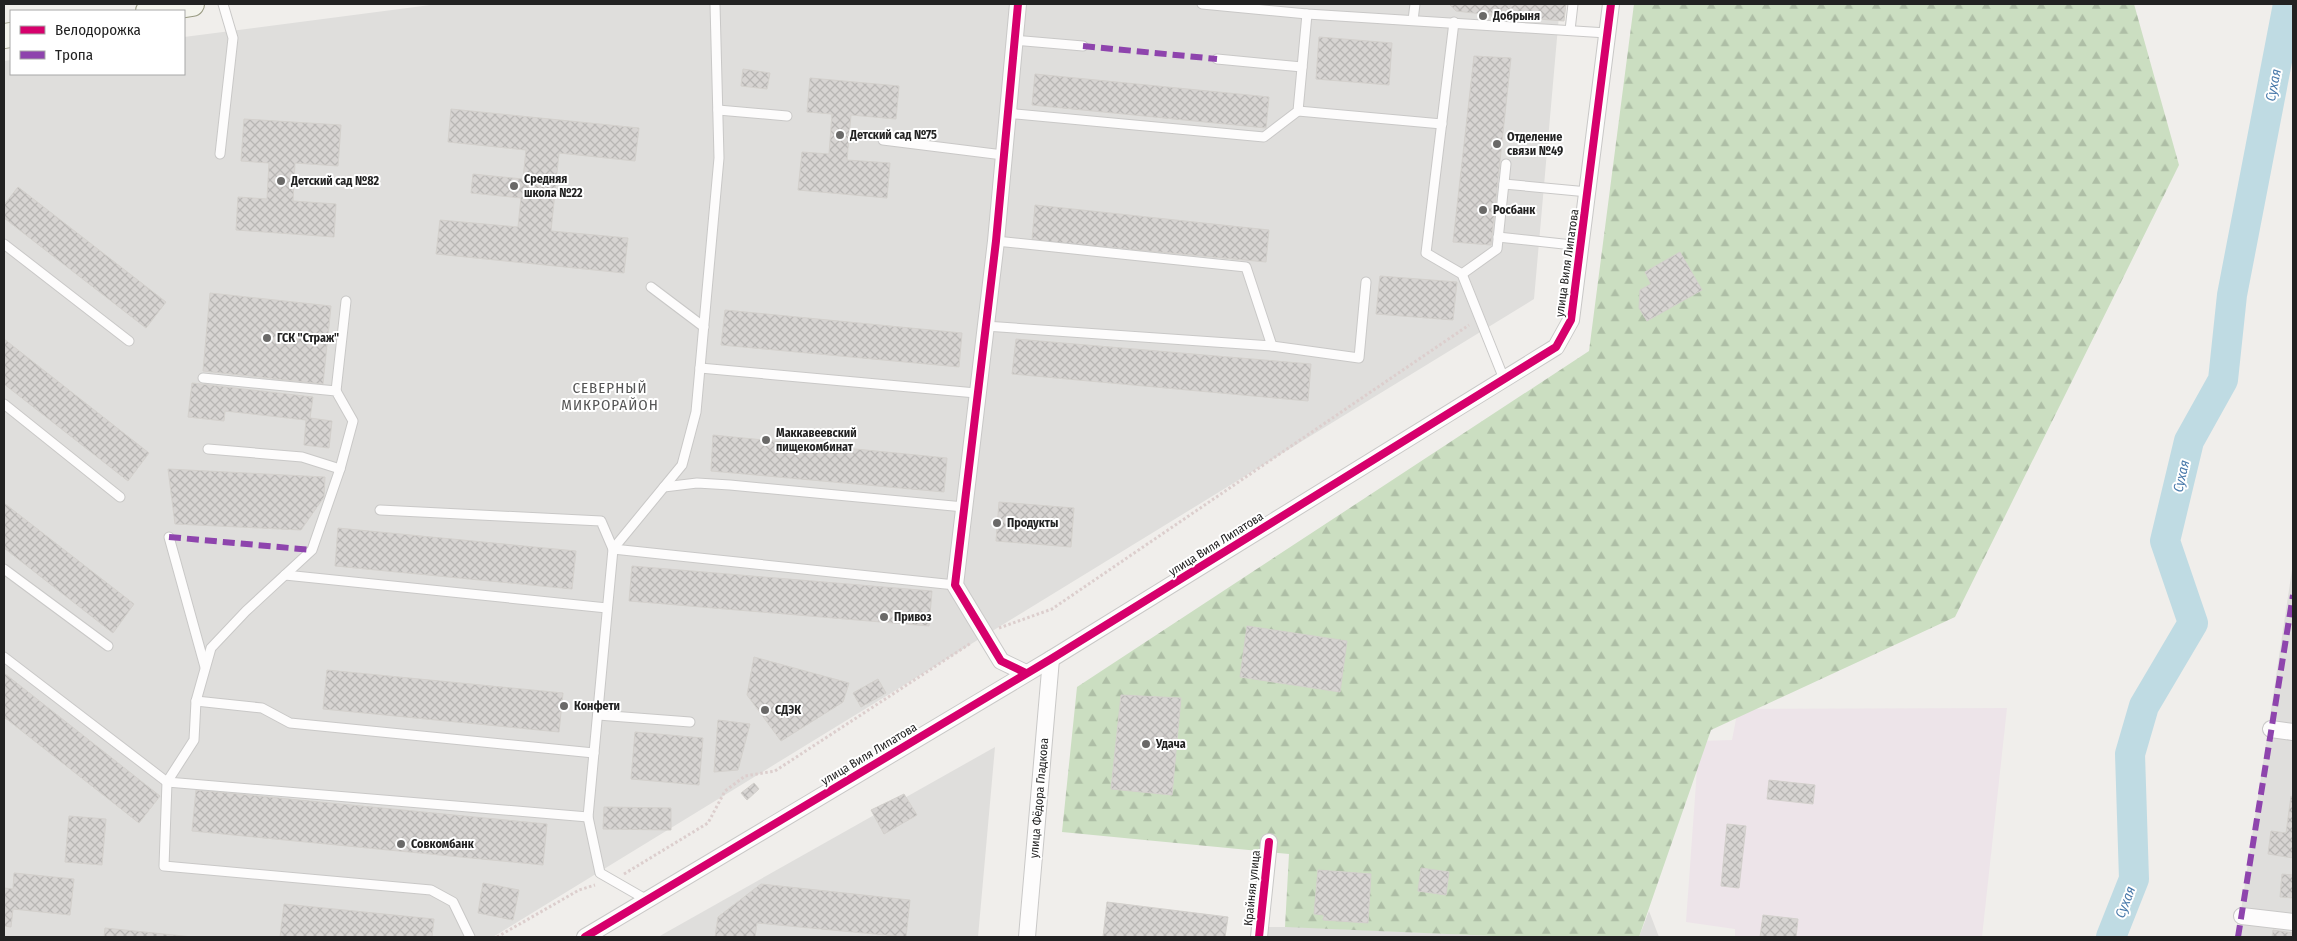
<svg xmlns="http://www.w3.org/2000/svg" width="2297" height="941" viewBox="0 0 2297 941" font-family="'Fira Sans Condensed',sans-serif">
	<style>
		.residential { fill: #dfdedc }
		.industrial { fill: #ede4e9 }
		.forest { fill: url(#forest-firs) }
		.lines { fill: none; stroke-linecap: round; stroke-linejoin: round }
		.river { stroke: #bfdbe3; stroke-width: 30 }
		.building { fill: url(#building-cross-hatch); stroke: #d3d0cc }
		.lane-casing { stroke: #c9c8c7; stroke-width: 11 }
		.street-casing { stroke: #c9c8c7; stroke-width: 18 }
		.secondary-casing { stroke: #999a82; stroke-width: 26 }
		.path { stroke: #dccecd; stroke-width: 3; stroke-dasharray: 2.5 2.5; stroke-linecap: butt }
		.lane { stroke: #fdfcfc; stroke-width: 9 }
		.street { stroke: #fdfcfc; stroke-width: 16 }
		.secondary { stroke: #f4f4ed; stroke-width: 24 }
		.quiet { stroke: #8e44ad; stroke-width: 6; stroke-dasharray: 12 6; stroke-linecap: butt }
		.cycleway-casing { stroke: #fff; stroke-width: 11 }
		.cycleway { stroke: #d6006c; stroke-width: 8 }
		.poi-dot { fill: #6a6968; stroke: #fff; stroke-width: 2 }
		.labels { text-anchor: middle; stroke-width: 4; stroke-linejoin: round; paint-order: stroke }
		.poi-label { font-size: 12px; font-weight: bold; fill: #222; stroke: #fff; text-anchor: start }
		.street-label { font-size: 12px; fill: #222; stroke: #fff }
		.water-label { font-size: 14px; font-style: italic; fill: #4a7aab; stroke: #fff }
		.quarter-label { font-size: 15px; letter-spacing: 1px; fill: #555; stroke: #fff }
	</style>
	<defs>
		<pattern id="forest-firs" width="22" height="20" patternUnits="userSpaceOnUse" patternTransform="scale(1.25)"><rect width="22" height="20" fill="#cbdec1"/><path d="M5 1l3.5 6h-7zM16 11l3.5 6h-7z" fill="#aebea6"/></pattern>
		<pattern id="building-cross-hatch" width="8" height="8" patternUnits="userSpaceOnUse" patternTransform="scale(1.25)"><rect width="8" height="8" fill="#d7d4d2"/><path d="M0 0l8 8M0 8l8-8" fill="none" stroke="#b8b6b4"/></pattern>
	</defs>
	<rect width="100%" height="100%" fill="#f0eeeb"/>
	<g class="residential">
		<path d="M438,4H1560L1534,299L493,937H4V61L11,60V74H184V37Z"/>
		<path d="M2293,563V937H2237Z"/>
		<path d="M995,747L978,937H658Z"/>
		<path d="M1649,911L1659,937H1639Z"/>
		<path d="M1263,927H1296L1516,937H1262Z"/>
	</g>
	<path class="industrial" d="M2007,708L1982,937H1735V929L1686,922L1699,741L1732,740L1738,709Z"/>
	<path class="forest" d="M1634,4H2134L2179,165L1955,617L1711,730L1639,937H1516L1285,927L1289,854L1062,832L1077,687L1589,351Z"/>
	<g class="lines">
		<path class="river" d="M2111,937L2134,879L2130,754L2144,706L2193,623L2165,541L2189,441L2223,380L2232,295L2288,4"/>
	</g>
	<g class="building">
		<path d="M1449,4H1512L1500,16L1456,11Z"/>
		<path d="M1512,4H1566L1564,21L1500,16Z"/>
		<path d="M1319,37L1392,43L1389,85L1316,79Z"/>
		<path d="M1474,56L1511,58L1491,245L1453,242Z"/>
		<path d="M743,69L770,73L767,89L741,86Z"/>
		<path d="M1035,74L1269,97L1266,128L1032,105Z"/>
		<path d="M810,78L899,86L896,119L851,115L847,160L890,163L887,198L798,190L802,152L829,154L832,114L807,112Z"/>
		<path d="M451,109L639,128L635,161L559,153L551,231L628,238L624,273L436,254L440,220L518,227L521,198L471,193L473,174L523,179L526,150L448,142Z"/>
		<path d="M244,119L341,125L338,166L295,163L293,201L336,204L334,237L236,230L238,197L267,199L269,163L241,161Z"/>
		<path d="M18,187L166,302L146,328L4,218V205Z"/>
		<path d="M1035,205L1269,230L1266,262L1032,240Z"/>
		<path d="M1680,252L1702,290L1647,321L1639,308L1640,290L1651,284L1645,272Z"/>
		<path d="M1380,276L1457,282L1453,320L1376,314Z"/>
		<path d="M210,293L331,306L323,384L203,371Z"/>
		<path d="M725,310L962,333L959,367L721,345Z"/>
		<path d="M4,339L149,453L128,481L4,384Z"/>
		<path d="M1016,339L1311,364L1308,401L1012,374Z"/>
		<path d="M192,383L313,397L310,418L332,421L329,448L304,445L306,420L225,411L224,421L188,417Z"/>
		<path d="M713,435L947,458L944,492L711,471Z"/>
		<path d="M168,469L325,477L324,497L301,530L175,524Z"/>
		<path d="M999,502L1074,508L1071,547L996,541Z"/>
		<path d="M4,503L134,604L113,633L4,548Z"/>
		<path d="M338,528L576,551L572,589L335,566Z"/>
		<path d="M632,566L932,591L929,626L629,601Z"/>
		<path d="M1247,626L1347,641L1340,692L1240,677Z"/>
		<path d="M754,657L849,683L843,702L781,741L747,695Z"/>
		<path d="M327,670L563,693L559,732L323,709Z"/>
		<path d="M4,673L160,796L139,823L4,717Z"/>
		<path d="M878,679L886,693L861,707L853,693Z"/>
		<path d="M1121,695L1181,698L1172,795L1111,789Z"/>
		<path d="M718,720L750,724L738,770L714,772Z"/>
		<path d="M635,732L703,738L699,785L631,779Z"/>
		<path d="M1769,780L1815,785L1813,804L1767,799Z"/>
		<path d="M754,783L759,789L747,800L741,793Z"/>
		<path d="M196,790L547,824L543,865L192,831Z"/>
		<path d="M904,794L917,815L884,834L871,810Z"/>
		<path d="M2291,796L2293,797V858L2268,854L2271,831L2286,833Z"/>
		<path d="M604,807L671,808V830L603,829Z"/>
		<path d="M69,816L106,819L102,865L65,862Z"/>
		<path d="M1727,824L1746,826L1739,888L1721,886Z"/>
		<path d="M1421,868L1449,872L1446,895L1418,891Z"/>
		<path d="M1318,870L1371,874L1368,923L1323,920L1324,915L1314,914Z"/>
		<path d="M14,873L74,879L70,915L13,909L11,927L4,926V888L13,889Z"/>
		<path d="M2282,874L2293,875V898L2280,897Z"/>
		<path d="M483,883L519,890L513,920L478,913Z"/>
		<path d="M761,884L910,900L906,937L757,923L755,937H715L718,917Z"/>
		<path d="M1107,902L1228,917L1225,937H1103Z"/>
		<path d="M284,904L434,919L432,937H280Z"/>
		<path d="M1763,915L1798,919L1796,937H1760Z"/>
		<path d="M105,928L193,937H104Z"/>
		<path d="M2273,930L2293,933V937H2272Z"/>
	</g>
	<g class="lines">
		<g class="lane-casing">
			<g id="lane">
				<path d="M1202,4L1307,14L1607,33"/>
				<path d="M1413,20L1415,4"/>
				<path d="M1454,22L1426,253L1462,274L1504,379"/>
				<path d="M1570,30L1573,4"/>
				<path d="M1014,40L1083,46"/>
				<path d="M1217,59L1302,67"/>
				<path d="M718,110L787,116"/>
				<path d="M1298,111L1442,124"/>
				<path d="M1006,113L1264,137L1298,111L1307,14"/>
				<path d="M883,140L1003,155"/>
				<path d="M220,154L233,38L223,4"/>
				<path d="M1504,184L1588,192"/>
				<path d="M1498,237L1582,246"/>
				<path d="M4,244L129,341"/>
				<path d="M1462,274L1497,249L1506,164"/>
				<path d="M651,287L704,327"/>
				<path d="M985,326L1272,346L1246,267L996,241"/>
				<path d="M1272,346L1359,358L1366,282"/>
				<path d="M700,368L976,393"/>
				<path d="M203,378L336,391L353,421L340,469L312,550L246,611L211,648L196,701L194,740L167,782L164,866L431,890L453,902L470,937"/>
				<path d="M336,391L346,301"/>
				<path d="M4,404L120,497"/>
				<path d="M208,449L302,457L340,469"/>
				<path d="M664,487L697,483L730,485L964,507"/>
				<path d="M380,510L601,521L613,549L955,585"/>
				<path d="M169,537L205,667"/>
				<path d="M4,569L108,646"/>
				<path d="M285,575L607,608"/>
				<path d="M4,657L167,782L588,817"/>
				<path d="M196,701L262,708L290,723L594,753"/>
				<path d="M598,715L690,722"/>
				<path d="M647,900L600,873L588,817L613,549L682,465L696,412L719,158L715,4"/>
			</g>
		</g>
		<g class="street-casing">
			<g id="street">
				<path d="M1018,4L996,241L955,585L1001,661L1026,673"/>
				<path d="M2271,729L2293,732"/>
				<path d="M2242,916L2293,922"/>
				<path d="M585,937L1051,659L1556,347L1571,320L1611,4"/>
				<path d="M1027,937L1051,659"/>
				<path d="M1259,937L1269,842"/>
			</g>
		</g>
		<g class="secondary-casing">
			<g id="secondary">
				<path d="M148,11L192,4"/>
				<path d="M4,36L11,35"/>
			</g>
		</g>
		<g class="path">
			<path d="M999,628L1052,609L1469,325"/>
			<path d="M624,874L708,823L725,791L745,776L775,771L971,643"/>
			<path d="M497,937L579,890L595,885"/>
		</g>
		<use href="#lane" class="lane"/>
		<use href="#street" class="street"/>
		<use href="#secondary" class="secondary"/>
		<g class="quiet">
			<path d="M1083,46L1217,59"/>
			<path d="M169,537L312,550"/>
			<path d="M2238,937L2293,595"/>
		</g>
		<g class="cycleway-casing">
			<g id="cycleway">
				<path d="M1018,4L996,241L955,585L1001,661L1026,673"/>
				<path d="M585,937L1051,659L1556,347L1571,320L1611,4"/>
				<path d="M1259,937L1269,842"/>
			</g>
		</g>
		<use href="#cycleway" class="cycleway"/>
	</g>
	<g class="poi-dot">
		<circle cx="1483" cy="16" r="5"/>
		<circle cx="840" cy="135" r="5"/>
		<circle cx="1497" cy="144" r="5"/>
		<circle cx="281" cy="181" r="5"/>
		<circle cx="514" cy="186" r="5"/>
		<circle cx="1483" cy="210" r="5"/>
		<circle cx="267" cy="338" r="5"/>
		<circle cx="766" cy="440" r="5"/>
		<circle cx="997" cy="523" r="5"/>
		<circle cx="884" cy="617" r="5"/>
		<circle cx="564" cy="706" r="5"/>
		<circle cx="765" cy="710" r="5"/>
		<circle cx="1146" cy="744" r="5"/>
		<circle cx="401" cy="844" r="5"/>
	</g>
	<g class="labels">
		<g class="poi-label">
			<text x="1493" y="20">Добрыня</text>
			<text x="850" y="139">Детский сад №75</text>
			<text x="1507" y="141">Отделение<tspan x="1507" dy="14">связи №49</tspan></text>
			<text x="524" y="183">Средняя<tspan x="524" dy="14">школа №22</tspan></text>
			<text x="291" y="185">Детский сад №82</text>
			<text x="1493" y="214">Росбанк</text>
			<text x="277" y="342">ГСК "Страж"</text>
			<text x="776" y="437">Маккавеевский<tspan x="776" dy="14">пищекомбинат</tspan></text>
			<text x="1007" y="527">Продукты</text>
			<text x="894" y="621">Привоз</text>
			<text x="574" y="710">Конфети</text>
			<text x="775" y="714">СДЭК</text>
			<text x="1156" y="748">Удача</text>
			<text x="411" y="848">Совкомбанк</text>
		</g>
		<g class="street-label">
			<text transform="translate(1567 263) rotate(-82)" y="4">улица Виля Липатова</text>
			<text transform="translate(1216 544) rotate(-32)" y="4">улица Виля Липатова</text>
			<text transform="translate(869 754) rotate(-31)" y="4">улица Виля Липатова</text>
			<text transform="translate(1039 798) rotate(-85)" y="4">улица Фёдора Гладкова</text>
			<text transform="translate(1252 888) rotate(-84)" y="4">Крайняя улица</text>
		</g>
		<g class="water-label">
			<text transform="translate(2273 85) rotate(-79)" y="5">Сухая</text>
			<text transform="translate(2181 476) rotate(-77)" y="5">Сухая</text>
			<text transform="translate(2125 902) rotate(-69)" y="5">Сухая</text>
		</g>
		<g class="quarter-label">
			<text x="610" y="393">СЕВЕРНЫЙ<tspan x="610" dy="17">МИКРОРАЙОН</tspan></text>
		</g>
	</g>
	<rect width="2297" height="941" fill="none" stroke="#222222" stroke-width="10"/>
	<rect x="10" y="10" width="175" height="65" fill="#ffffff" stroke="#a7a7a7"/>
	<rect x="20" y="26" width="25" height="8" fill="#d6006c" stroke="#a7a7a7"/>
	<text x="55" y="35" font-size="15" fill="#222222">Велодорожка</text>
	<rect x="20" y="51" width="25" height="8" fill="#8e44ad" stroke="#a7a7a7"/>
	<text x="55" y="60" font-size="15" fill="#222222">Тропа</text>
</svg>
